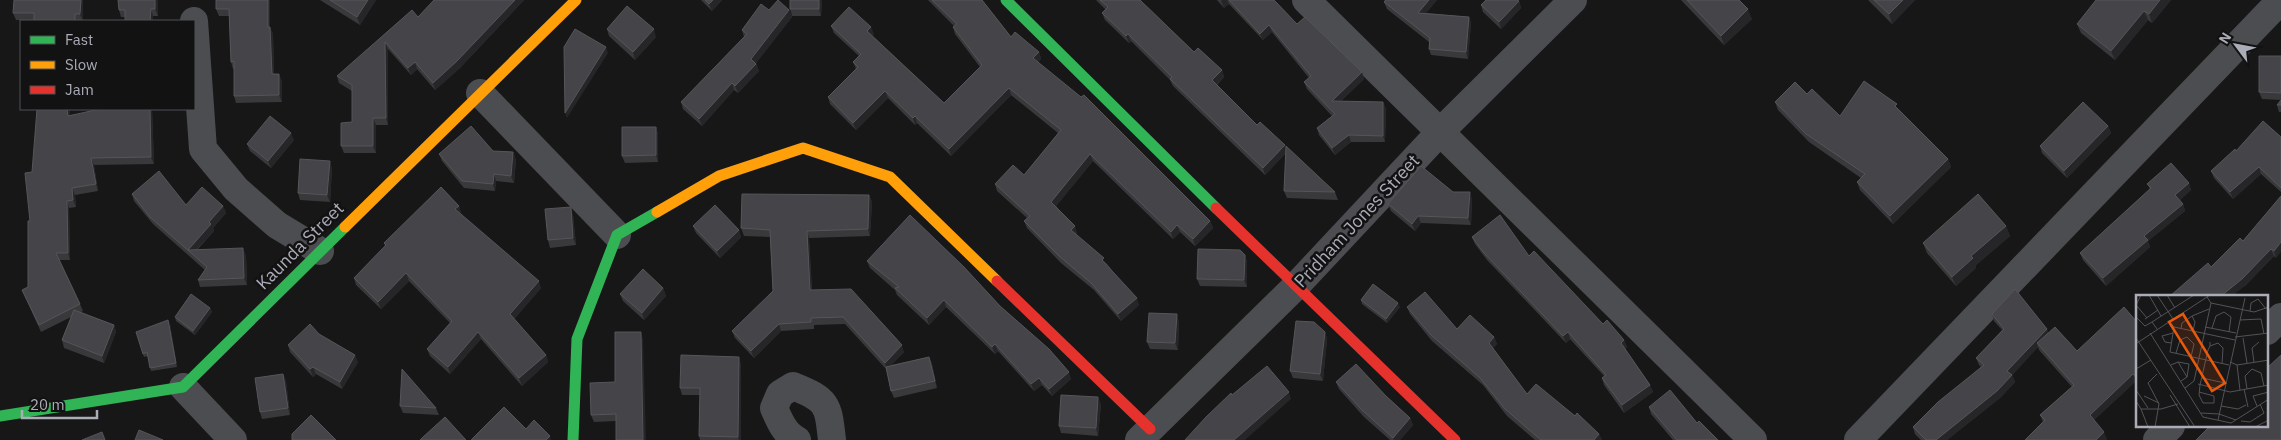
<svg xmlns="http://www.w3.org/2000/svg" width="2281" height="440" viewBox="0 0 2281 440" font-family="'IBM Plex Sans',sans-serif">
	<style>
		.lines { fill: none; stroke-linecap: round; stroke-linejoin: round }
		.street { stroke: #4c4d50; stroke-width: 28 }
		.fast { stroke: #30b455; stroke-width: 11 }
		.slow { stroke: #ff9f0a; stroke-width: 11 }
		.jam { stroke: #e5322d; stroke-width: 11 }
		.wall { fill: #39393b }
		.shaded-wall { fill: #262628 }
		.building { fill: #454549; stroke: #55555a }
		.labels { text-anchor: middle; stroke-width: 5; stroke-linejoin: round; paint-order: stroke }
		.street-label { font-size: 18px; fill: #aaacb7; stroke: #121213 }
		.inset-road { fill: none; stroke: #525358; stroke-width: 1 }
		.view { fill: #e8590c; fill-opacity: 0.15; stroke: #e8590c; stroke-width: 2.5 }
		.inset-edge { fill: none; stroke: #aaacb7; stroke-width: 2.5 }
	</style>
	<rect width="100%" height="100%" fill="#171718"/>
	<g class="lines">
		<g class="street">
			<path d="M1306,0L1753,440"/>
			<path d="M194,21L203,149L236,189L277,225L320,251"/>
			<path d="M480,93L617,235"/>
			<path d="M2267,331L2281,317"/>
			<path d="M183,387L233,440"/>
			<path d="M797,440C785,434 779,420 774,408L780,394L793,386C828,400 828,404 832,440"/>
			<path d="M1139,440L1295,287L1441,131L1573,0"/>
			<path d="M1858,440L2280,1"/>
			<path d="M2157,440L2171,426"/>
		</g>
		<g class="fast">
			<path d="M1006,0L1216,208"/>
			<path d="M0,416L183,387L345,227"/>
			<path d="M573,440L577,339L617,235L657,212"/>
		</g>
		<g class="slow">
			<path d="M657,212L719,176L803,148L890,177L997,281"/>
			<path d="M345,227L576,0"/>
		</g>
		<g class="jam">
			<path d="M1216,208L1455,440"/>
			<path d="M997,281L1150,429"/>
		</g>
	</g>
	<g class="wall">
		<path d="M83,0V21H34V20H16L13,13Z"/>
		<path d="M118,0H158V16H153V21H125V17H121L119,10Z"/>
		<path d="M216,0L270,28L273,34L274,74L282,81V102L236,103L234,96V69H233L231,62L229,16H219L216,9Z"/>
		<path d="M320,0H376L360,25Z"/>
		<path d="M434,0H524L460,68L435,90L417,69L411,75L388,49V125H376V153H344L341,146L352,122V91L339,83L337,76L418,17Z"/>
		<path d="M701,0H722L712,11Z"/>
		<path d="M790,0H822L821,16H792L790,9Z"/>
		<path d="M928,0H982L1011,37L1039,52L1041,59L1038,62L1210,221L1213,228L1195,246L1180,232L1173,239L1093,161L1056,206L1077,233L1076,234L1107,264L1139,305L1121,321L1094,290L1061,263L1027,228L1024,221L1027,218L997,191L995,184L1024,175L1058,133L1011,95L951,156L917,123L915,125L888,98L856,130L830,104L828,97L856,69L853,62L859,56L834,33L831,26L874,34L872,36L944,103L980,67L955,34L953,27L954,26Z"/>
		<path d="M1096,0H1140L1194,52L1222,70L1224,77L1217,85L1257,125L1285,145L1286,148L1335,192L1338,200L1287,198L1284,191L1286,153L1265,175L1173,86L1170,80L1131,41L1129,43L1105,20L1102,13L1106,10Z"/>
		<path d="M1217,0H1274L1297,24L1364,79L1341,101L1383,102L1386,109L1385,142H1351L1335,155L1319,135L1317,128L1332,116L1307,89L1304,82L1309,78L1272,32L1263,40L1229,4L1224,8Z"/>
		<path d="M1384,0H1437L1426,13L1469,17L1471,23L1468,59L1431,55L1429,49V42L1387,9L1384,2L1385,1Z"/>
		<path d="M1681,0H1739L1752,19L1724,45Z"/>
		<path d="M1868,0H1915L1892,24Z"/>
		<path d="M2171,0L2152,23L2148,20L2115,60L2081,33L2077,24Z"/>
		<path d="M1519,1L1521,8L1501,29L1483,12L1481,5Z"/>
		<path d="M769,10H789L792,17L756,63L759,71L738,93L734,90L702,126L683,109L681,102L744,37L742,30Z"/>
		<path d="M607,29L656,37L635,60L609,36Z"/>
		<path d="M2281,56V100L2262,99L2259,92Z"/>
		<path d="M1807,94L1840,116L1899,110L1948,159L1951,167L1893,224L1860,190L1857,182L1861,178L1809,142L1778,110L1775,102Z"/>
		<path d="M2281,100V112H2279L2277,105Z"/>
		<path d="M70,109V115L152,109L154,164L94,165L98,191L75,195L76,207L69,208L70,260H59L80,304L83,311L81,312L114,325L116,332L104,363L64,348L62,340L71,317L41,332L22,290L28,287L32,172Z"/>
		<path d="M2108,126L2111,133L2067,178L2042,153L2040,146Z"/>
		<path d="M656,127L658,134V162L625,163L622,156Z"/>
		<path d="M2281,137V192L2261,174L2233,199L2214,178L2211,171L2236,151Z"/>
		<path d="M294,140L271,168L250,151L247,144Z"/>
		<path d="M493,151L513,152L516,160L514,183L496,181L495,191L464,188L442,161L439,154Z"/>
		<path d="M332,168L330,202L300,200L298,193Z"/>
		<path d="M2189,183L2191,190L2180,200L2183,204L2185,211L2148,241L2150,247L2106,286L2083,260L2080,253L2150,189L2147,184Z"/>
		<path d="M1453,192L1472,199L1471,225L1421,223L1415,231L1391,211L1388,204Z"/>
		<path d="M132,194L186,205L223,206L226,213L213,228L214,231L197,250L246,255L247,285L200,287L198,280L205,270L153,224L134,201Z"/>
		<path d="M869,195L872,202L870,236L809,238L812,290L904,352L891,365L929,357L932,364L937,388L894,398L891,391L886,369L845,324L814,325V329L781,331L754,358L735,338L732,331L773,291L770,237L744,236L741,228Z"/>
		<path d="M2281,196L2276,258L2274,256L2245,286L2211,267L2243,241Z"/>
		<path d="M459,206L461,213L460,214L541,288L514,319L546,355L548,362L522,386L481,339L450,374L430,356L427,349L450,323L409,281L381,309L356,285L354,278L385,246L384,243Z"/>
		<path d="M573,215L576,245L550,248L548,240Z"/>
		<path d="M693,226L739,230L741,237L720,258L696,233Z"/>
		<path d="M2006,226L2010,236L1976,265V268L1956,286L1927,253L1923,243Z"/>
		<path d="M1472,237L1529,256L1603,324L1624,340L1627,347L1625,349L1650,385L1653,392L1624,413L1604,385L1602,378L1604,376L1570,339L1566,343L1487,260L1475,244Z"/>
		<path d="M1245,255L1247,262V287L1200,286L1197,279Z"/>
		<path d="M867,261L1000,306L1071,379L1052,396L1042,385L1034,391L998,351L995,354L946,307L929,325L897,295L895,290L870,268Z"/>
		<path d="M663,288L666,296L644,320L623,301L620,294Z"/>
		<path d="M1361,300L1400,307L1387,323L1362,304Z"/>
		<path d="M1407,307L1457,329L1494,337L1497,344L1493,348L1527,394L1575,416L1599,434L1602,440H1535L1507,416L1483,385L1432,341L1410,314Z"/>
		<path d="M210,308L212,312L195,335L176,321L175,317Z"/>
		<path d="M1992,314L2047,329L2048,333L2077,351L2137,322V382L2136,381L2094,420L2107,439L2106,440H2025L2043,422L2040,415L2072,387L2039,350L2038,347L2012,375L2015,382L2000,398L1947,440H1921L1915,434L1913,427L1981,367L1979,365L1976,358L2002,330L1994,321Z"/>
		<path d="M1179,321L1178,350L1150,349L1147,342Z"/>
		<path d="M170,324L177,367L151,371L148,356L144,357L136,332Z"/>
		<path d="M1325,332L1327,339L1323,381L1293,378L1290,371Z"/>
		<path d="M319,334L358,362L342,389L316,374L313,377L290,352L288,345Z"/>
		<path d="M643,339L616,421L594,422L591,415L615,382Z"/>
		<path d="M741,364V440H700L699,436L700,395H682L680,388Z"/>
		<path d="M283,374L286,381L290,415L262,419L260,412Z"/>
		<path d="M1336,382L1386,396L1410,418L1413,425L1400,440H1390L1364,417L1339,389Z"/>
		<path d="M1101,404L1098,436L1061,433L1059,426Z"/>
		<path d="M400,406L436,408L439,415L403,413Z"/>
		<path d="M1649,407L1697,423L1718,440H1673L1651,414Z"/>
	</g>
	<g class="shaded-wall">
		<path d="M81,0H83V21L80,14Z"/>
		<path d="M155,0H158V16L155,9Z"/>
		<path d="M268,0H270V28L273,34L274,81L272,74L268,27Z"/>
		<path d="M368,0H376L360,25L357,17Z"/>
		<path d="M515,0H524L460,68L435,90L433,83Z"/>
		<path d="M713,0H722L712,11L709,4Z"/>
		<path d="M819,0H822L821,16L819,9Z"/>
		<path d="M1222,0H1227L1229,4L1224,8L1221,1Z"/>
		<path d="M1429,0H1437L1421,19L1418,13Z"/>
		<path d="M1903,0H1915L1892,24L1889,14Z"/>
		<path d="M2160,0H2171L2152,23L2149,14Z"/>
		<path d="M1519,1L1521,8L1501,29L1499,22Z"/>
		<path d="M151,9L153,16V21H150Z"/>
		<path d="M1748,9L1752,19L1724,45L1721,36Z"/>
		<path d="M789,10L792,17L754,66L751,59Z"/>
		<path d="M2144,11L2148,20L2115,60L2111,51Z"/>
		<path d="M1469,17L1471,23L1468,59L1466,52Z"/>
		<path d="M1269,25L1272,32L1263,40L1260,34Z"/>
		<path d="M871,27L874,34L870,38L867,31Z"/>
		<path d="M654,29L656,37L635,60L633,52Z"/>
		<path d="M1128,34L1131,41L1129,43L1126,36Z"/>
		<path d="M385,42L388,49V125L386,118Z"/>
		<path d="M606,47L608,53L567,118L565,113Z"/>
		<path d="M1039,52L1041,59L1036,65L1033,58Z"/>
		<path d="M415,62L417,69L411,75L408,68Z"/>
		<path d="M756,64L759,71L738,93L735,86Z"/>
		<path d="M1222,70L1224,77L1214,87L1212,80Z"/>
		<path d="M1362,72L1364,79L1335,107L1332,101Z"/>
		<path d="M279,74L282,81V102L279,95Z"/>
		<path d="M732,83L734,90L702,126L699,119Z"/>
		<path d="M1009,88L1011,95L951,156L949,149Z"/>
		<path d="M885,91L888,98L856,130L853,123Z"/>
		<path d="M1383,102L1386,109L1385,142L1383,136Z"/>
		<path d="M67,109H70V123L68,116Z"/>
		<path d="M150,109H152L154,164L151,157Z"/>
		<path d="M915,116L917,123L915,125L913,118Z"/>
		<path d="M373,118L376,125V153L373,146Z"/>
		<path d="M2108,126L2111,133L2067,178L2064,171Z"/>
		<path d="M656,127L658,134V162L656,155Z"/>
		<path d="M291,133L294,140L271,168L268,161Z"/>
		<path d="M1349,135L1351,142L1335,155L1332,148Z"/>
		<path d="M1285,145L1287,152L1265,175L1263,168Z"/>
		<path d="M513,152L516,160L514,183L511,176Z"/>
		<path d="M1090,154L1093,161L1054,209L1051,202Z"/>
		<path d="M91,158L94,165L98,191L96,184Z"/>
		<path d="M1948,159L1951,167L1893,224L1890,216Z"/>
		<path d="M330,161L332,168L330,202L327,195Z"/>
		<path d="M2259,167L2261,174L2233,199L2230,192Z"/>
		<path d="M494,174L496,181L495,191L493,184Z"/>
		<path d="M2189,183L2191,190L2178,202L2175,195Z"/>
		<path d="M72,188L75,195L76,207L73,200Z"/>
		<path d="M1470,192L1472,199L1471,225L1468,218Z"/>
		<path d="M869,195L872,202L870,236L868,229Z"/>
		<path d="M67,201L69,208L70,260L68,253Z"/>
		<path d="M2183,204L2185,211L2148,241L2150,247L2106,286L2103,278L2144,236Z"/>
		<path d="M223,206L226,213L213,228L214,231L192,254L188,250L209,222Z"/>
		<path d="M459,206L461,213L457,216L455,209Z"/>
		<path d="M571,207L573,215L576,245L573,238Z"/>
		<path d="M1418,216L1421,223L1415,231L1412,224Z"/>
		<path d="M1210,221L1213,228L1195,246L1193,239Z"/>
		<path d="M1177,225L1180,232L1173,239L1171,232Z"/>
		<path d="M1075,226L1077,233L1074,237L1071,230Z"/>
		<path d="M2006,226L2010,236L1976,265V268L1956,286L1952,277L1971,256Z"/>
		<path d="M739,230L741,237L720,258L717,251Z"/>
		<path d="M807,231L809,238L812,297L810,290Z"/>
		<path d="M2281,242V252L2276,258L2274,251Z"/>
		<path d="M243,248L246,255L247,285L244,278Z"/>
		<path d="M2271,249L2274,256L2245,286L2232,296H2221Z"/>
		<path d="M1245,255L1247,262V287L1244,280Z"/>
		<path d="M406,273L409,281L381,309L378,302Z"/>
		<path d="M539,281L541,288L513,321L510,314Z"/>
		<path d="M663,288L666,296L644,320L642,313Z"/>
		<path d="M1137,298L1139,305L1121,321L1118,314Z"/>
		<path d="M944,300L946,307L929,325L927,318Z"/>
		<path d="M1398,303L1400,307L1387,323L1386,319Z"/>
		<path d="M210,308L212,312L195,335L193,331Z"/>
		<path d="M1177,314L1179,321L1178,350L1175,343Z"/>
		<path d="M168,320L170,324L177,367L176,363Z"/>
		<path d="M779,324L781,331L754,358L751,351Z"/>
		<path d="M114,325L116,332L104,363L102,356Z"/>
		<path d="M2047,329L2049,336L2037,343L2038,347L2010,378L2007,371Z"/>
		<path d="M478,332L481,339L450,374L448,367Z"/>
		<path d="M641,332L643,339L646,440H643Z"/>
		<path d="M1325,332L1327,339L1323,381L1320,374Z"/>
		<path d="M1568,332L1570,339L1566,343L1563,336Z"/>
		<path d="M1494,337L1497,344L1492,350L1489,343Z"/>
		<path d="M1624,340L1627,347L1623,350L1621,343Z"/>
		<path d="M995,344L998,351L995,354L992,347Z"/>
		<path d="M902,345L904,352L887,370L885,363Z"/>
		<path d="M355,355L358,362L342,389L340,382Z"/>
		<path d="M546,355L548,362L522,386L519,378Z"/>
		<path d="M739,357L741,364V440H739L738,437Z"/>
		<path d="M929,357L932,364L937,388L935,381Z"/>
		<path d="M313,367L316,374L313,377L310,369Z"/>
		<path d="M1069,372L1071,379L1052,396L1049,389Z"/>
		<path d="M283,374L286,381L290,415L288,408Z"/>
		<path d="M2133,374L2136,381L2092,422L2090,415Z"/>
		<path d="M2012,375L2015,382L2000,398L1947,440H1936Z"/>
		<path d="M1039,378L1042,385L1034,391L1031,384Z"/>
		<path d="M1650,385L1653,392L1624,413L1622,405Z"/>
		<path d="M1289,392L1291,399L1245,440H1234Z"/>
		<path d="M1098,397L1101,404L1098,436L1096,428Z"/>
		<path d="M1410,418L1413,425L1400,440H1394L1393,438Z"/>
		<path d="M2104,432L2107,439L2106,440H2096Z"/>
		<path d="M1599,434L1602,440H1594Z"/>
		<path d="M550,436L551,440H546Z"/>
	</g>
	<g class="building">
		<path d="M14,0H81L80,14H75V21H34V13H13Z"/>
		<path d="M118,0H155V9H151L150,21H125V10H119Z"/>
		<path d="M216,0H268V27H270L272,74H279V95L234,96V61L231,62L229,9H216Z"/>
		<path d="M330,0H368L357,17Z"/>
		<path d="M434,0H515L457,61L433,83L415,62L408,68L385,42L386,118H373V146H341V123L352,122V85L337,76L412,10L418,17Z"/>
		<path d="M705,0H713L709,4Z"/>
		<path d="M778,0L789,10L751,59L756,64L735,86L732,83L699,119L681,102L747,34L742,30L761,4L769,10Z"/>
		<rect x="790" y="0" width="29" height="9"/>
		<path d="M932,0H982L1011,37L1015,32L1039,52L1033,58L1081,97L1084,95L1210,221L1193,239L1177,225L1171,232L1090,154L1051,202L1075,226L1071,230L1104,258L1102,260L1137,298L1118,314L1091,283L1059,256L1024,221L1030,216L995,184L1013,165L1024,175L1061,130L1009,88L949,149L915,116L913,118L885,91L853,123L828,97L858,67L853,62L861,54L831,26L849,7L871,27L867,31L944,103L982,65L953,27L957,24Z"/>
		<path d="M1100,0H1140L1194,52L1198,48L1222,70L1212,80L1257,125L1260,122L1285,145L1263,168L1170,79L1172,77L1128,34L1126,36L1102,13L1108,7Z"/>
		<path d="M1229,0H1274L1297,24L1305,17L1362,72L1332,101L1383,102V136L1349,135L1332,148L1317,128L1335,114L1304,82L1311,76L1269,25L1260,34Z"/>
		<path d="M1386,0H1429L1418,13L1469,17L1466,52L1429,49L1430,38L1384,2Z"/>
		<path d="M1486,0H1517L1519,1L1499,22L1481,5Z"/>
		<path d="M1687,0H1739L1748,9L1721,36Z"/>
		<path d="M1874,0H1903L1889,14Z"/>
		<path d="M2096,0H2160L2149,14L2144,11L2111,51L2077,24Z"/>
		<path d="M627,6L654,29L633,52L607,29Z"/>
		<path d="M575,29L606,47L565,113L564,47Z"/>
		<path d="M2259,56H2281V93L2259,92Z"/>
		<path d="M1864,81L1897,104L1895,106L1948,159L1890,216L1857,182L1865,174L1806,134L1775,102L1795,82L1807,94L1812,89L1840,116Z"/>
		<path d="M2281,100V105H2277Z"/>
		<path d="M2083,102L2108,126L2064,171L2040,146Z"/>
		<path d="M37,109H67L68,116L100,109H150L151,157L91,158L96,184L72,188L73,200L67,201L68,253H56L80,304L39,325L22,290L28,287V221H30L25,173L32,172Z"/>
		<path d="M270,116L291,133L268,161L247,144Z"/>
		<path d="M2263,121L2281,137V188L2259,167L2230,192L2211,171L2235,149L2236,151Z"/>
		<path d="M471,126L493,151L513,152L511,176L494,174L493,184L462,181L439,154Z"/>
		<path d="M622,127H656V155L622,156Z"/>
		<path d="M1286,146L1335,192L1284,191Z"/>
		<path d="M300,159L330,161L327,195L298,193Z"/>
		<path d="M2171,163L2189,183L2175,195L2183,204L2144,236L2148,240L2103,278L2080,253L2151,188L2147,184Z"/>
		<path d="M1421,166L1453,192H1470L1468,218L1418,216L1412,224L1388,204Z"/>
		<path d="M159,171L186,205L202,187L223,206L209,222L211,224L188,250L243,248L244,278L198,280L207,267L150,217L132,194Z"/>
		<path d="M441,187L459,206L455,209L539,281L510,314L546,355L519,378L478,332L448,367L427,349L452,321L406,273L378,302L354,278L386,245L384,243Z"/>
		<path d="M742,194L869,195L868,229L807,231L810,290L851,289L902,345L885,363L843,317L811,318V322L779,324L751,351L732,331L773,291L770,230L741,228Z"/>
		<path d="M1978,194L2006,226L1971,256L1973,258L1952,277L1923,243Z"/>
		<path d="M2281,196V242L2274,251L2271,249L2242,279L2221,296H2170L2208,263L2211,267L2240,238L2243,241Z"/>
		<path d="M715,205L739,230L717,251L693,226Z"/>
		<path d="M571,207L573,238L548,240L545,209Z"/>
		<path d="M910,215L964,267L1000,306L1049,349L1069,372L1049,389L1039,378L1031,384L995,344L992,347L944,300L927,318L895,288L899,287L867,261Z"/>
		<path d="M1500,215L1529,256L1534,251L1603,324L1607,320L1624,340L1621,343L1650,385L1622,405L1602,378L1606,375L1568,332L1563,336L1484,253L1472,237Z"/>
		<path d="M1198,249L1240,250L1245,255L1244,280L1197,279Z"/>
		<path d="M643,269L663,288L642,313L620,294Z"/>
		<path d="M1373,284L1398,303L1386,319L1361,300Z"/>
		<path d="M2015,289L2047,329L2007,371L2012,375L1997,391L1936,440H1926L1913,427L1938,402L1984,365L1976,358L2004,329L1992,314Z"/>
		<path d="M1425,292L1457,329L1470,315L1494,337L1489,343L1527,394L1536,384L1575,416L1577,413L1599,434L1594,440H1541L1505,409L1480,378L1430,334L1407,307Z"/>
		<path d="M191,294L210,308L193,331L175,317Z"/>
		<path d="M2124,307L2137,322V377L2133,374L2090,415L2104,432L2096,440H2025L2045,420L2040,415L2074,385L2037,343L2055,327L2077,351Z"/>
		<path d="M74,310L114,325L102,356L62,340Z"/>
		<path d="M1149,313L1177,314L1175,343L1147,342Z"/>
		<path d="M168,320L176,363L150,368L147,352L143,354L136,332Z"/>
		<path d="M1296,321L1314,322L1325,332L1320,374L1290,371Z"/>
		<path d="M310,324L319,334L355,355L340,382L313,367L310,369L288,345Z"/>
		<path d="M615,332H641L643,440H616V414L591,415L590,383L615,382Z"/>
		<path d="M681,355L739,357L738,437L699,436L700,388H680Z"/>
		<path d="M2281,355V440H2196L2210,426H2267V368Z"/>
		<path d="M929,357L935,381L891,391L886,367Z"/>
		<path d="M1356,364L1386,396L1410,418L1393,438L1362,410L1336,382Z"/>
		<path d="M1267,366L1289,392L1234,440H1185L1206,417L1231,393L1232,395Z"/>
		<path d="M402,369L436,408L400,406Z"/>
		<path d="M283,374L288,408L260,412L255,378Z"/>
		<path d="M1670,390L1697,423L1699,421L1718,440H1677L1649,407Z"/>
		<path d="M1061,395L1098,397L1096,428L1059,426Z"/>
		<path d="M504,407L526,429L534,420L550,436L546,440H471Z"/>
		<path d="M311,415L336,440H292V434Z"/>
		<path d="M445,417L466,440H420L422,438Z"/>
		<path d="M139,430L163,440H135Z"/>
		<path d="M102,432L105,440H82Z"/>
	</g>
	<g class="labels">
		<g class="street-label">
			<text transform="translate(1357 221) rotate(-47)" y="6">Pridham Jones Street</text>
			<text transform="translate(300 246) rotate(-45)" y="6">Kaunda Street</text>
		</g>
	</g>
	<g transform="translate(2136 295)">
		<rect width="132" height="132" fill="#171718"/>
		<path class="inset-road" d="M5,0L0,10L11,23M13,0L25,21M21,0L37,24M31,0L39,13M75,8L118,17L133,12M114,16L115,8L122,4L130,14M56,21L59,27L57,36M0,22L9,31L16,27M9,24L22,15M104,25L125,24L128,39M33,26L38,32L99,45M69,32L100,38M76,33L80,21L88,17L95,22L93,37M21,34L16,27L58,0M45,34L46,28L56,21L73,14M14,38L67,122L95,128L133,104M51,42L58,49L55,62M99,42L133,38M0,43L59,132M107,43L111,68M1,48L74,0M35,48L29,47L26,41L37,38M74,51L82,48L87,53L86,69M34,57L93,70M34,57L38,32M40,58L44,45L51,42M42,67L51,82M94,67L101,70L133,65M118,67L116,53L123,47M35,70L42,67L53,69L51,82L45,86M101,70L104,95M0,74L15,65M116,74L125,78L128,91M66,83L89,88M62,89L94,97L133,90M49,93L58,86L75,8L71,2M108,94L112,112M111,94L109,81L116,74M0,95L12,113M63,97L78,101V108H67L63,100L64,90L72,55L74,51V47M34,100L54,132M8,101L23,108M0,106L5,114H25L42,109M85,111L102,114L110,110M121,111L117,101L133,97M5,114L12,132M65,118L83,119L100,125M82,125L109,3M105,126L114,127L128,118L124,109M19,132L23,109L12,88L21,79M119,132L133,125"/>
		<path class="view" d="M47,19L89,88L76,96L33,27Z"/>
		<rect width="132" height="132" class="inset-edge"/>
	</g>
	<rect x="20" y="20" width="175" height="90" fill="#121213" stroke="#4f5055"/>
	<rect x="30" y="36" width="25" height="8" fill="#30b455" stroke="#4f5055"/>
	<text x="65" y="45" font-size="15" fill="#aaacb7">Fast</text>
	<rect x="30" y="61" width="25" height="8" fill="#ff9f0a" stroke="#4f5055"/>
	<text x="65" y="70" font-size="15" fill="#aaacb7">Slow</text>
	<rect x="30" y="86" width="25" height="8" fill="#e5322d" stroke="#4f5055"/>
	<text x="65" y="95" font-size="15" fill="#aaacb7">Jam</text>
	<g transform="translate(2236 45) rotate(302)" stroke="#121213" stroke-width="4" paint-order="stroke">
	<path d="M0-4L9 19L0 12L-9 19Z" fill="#aaacb7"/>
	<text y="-8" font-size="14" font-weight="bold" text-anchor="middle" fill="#aaacb7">N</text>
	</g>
	<path d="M22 410v8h75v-8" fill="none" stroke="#aaacb7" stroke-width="2.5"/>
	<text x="30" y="410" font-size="15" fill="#aaacb7" stroke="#121213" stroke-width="4" paint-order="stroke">20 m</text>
</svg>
